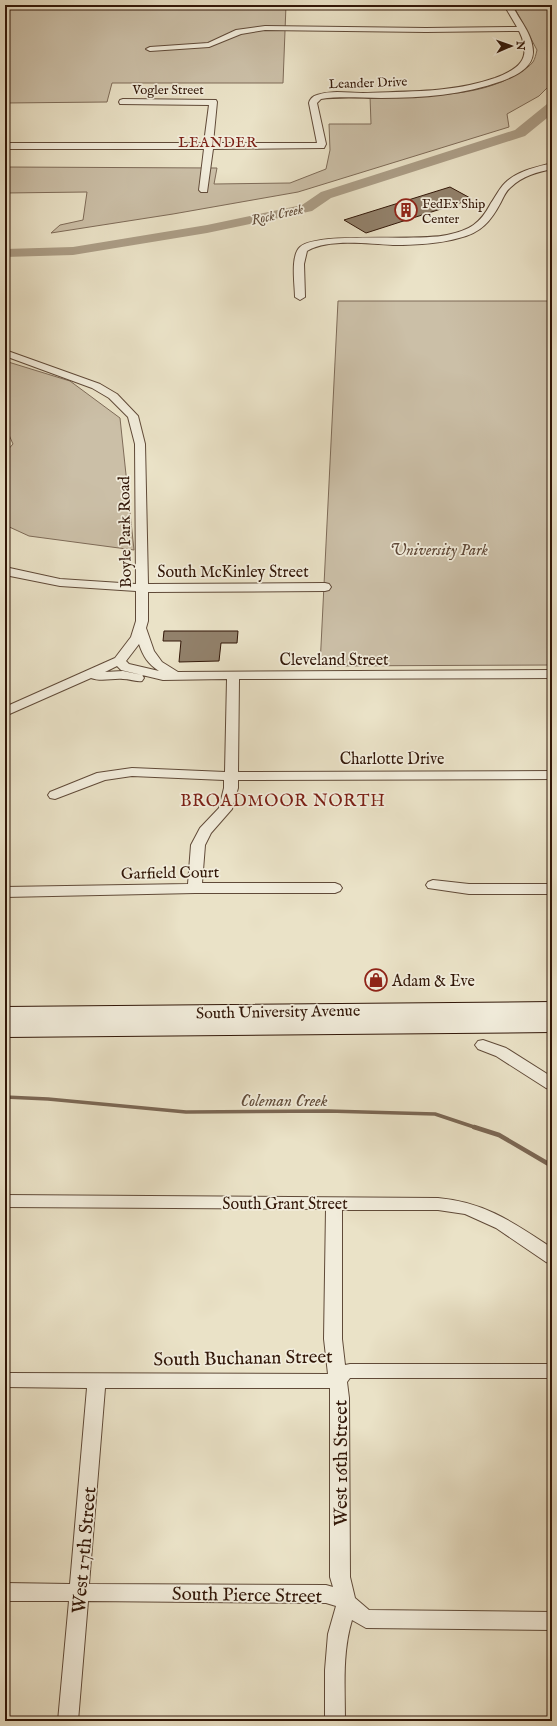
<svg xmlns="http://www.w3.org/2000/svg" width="557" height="1726" viewBox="0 0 557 1726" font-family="'IM FELL English',serif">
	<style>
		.green { fill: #cbbfa7; stroke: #7e6b58 }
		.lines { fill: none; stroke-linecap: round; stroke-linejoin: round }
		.stream-far1 { stroke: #7b6754; stroke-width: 3.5 }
		.stream { stroke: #7b6754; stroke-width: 4.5 }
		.river { fill: #ab9d86; fill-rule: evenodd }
		.building { fill: #92816b; stroke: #321708 }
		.street-casing { stroke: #604a38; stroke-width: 2 }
		.secondary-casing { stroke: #321708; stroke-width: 2 }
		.street { fill: #f1ecdb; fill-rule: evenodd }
		.secondary { fill: #f1ecdb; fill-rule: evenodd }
		.labels { text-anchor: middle; stroke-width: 3.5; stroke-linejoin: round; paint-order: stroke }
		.far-street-label { font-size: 13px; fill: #321708; stroke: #f1ecdb }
		.far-poi-label { font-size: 13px; fill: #321708; stroke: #f1ecdb; text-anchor: start }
		.far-neighbourhood-label { font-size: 14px; letter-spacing: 1px; fill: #7a1f14; stroke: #f1ecdb }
		.far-water-label { font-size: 14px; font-style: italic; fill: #624d3a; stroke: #f1ecdb }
		.street-label { font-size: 16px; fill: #321708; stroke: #f1ecdb }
		.park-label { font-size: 16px; font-style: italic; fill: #604938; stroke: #f1ecdb }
		.poi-label { font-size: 16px; fill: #321708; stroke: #f1ecdb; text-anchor: start }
		.neighbourhood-label { font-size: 17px; letter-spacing: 1px; fill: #7a1f14; stroke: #f1ecdb }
		.water-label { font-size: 17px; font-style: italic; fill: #624d3a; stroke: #f1ecdb }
		.near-street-label { font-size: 19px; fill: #321708; stroke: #f1ecdb }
	</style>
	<rect width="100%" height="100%" fill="#eae2c7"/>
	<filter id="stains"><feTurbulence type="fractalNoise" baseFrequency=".005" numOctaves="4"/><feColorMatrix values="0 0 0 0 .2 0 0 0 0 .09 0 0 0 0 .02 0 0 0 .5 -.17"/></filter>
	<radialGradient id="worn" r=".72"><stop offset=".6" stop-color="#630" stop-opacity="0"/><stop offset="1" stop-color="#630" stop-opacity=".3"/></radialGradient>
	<g class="green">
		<path d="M5,5H286L283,83H112L107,102L5,103Z"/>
		<path d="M513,5H549L552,8V83L539,96L507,114L509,127L298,192L173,214L51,233L60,225L83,220L87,192L5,193V167L217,168L214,184L290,183L326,169L330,150L329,124H371L370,96C418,95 475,100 519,73C523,71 530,66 533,62C535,59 536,54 537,50Z"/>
		<path d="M338,301H552V665L320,666Z"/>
		<path d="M5,361L70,381L120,418L134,550L29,536L5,525V453L13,444L5,426Z"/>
	</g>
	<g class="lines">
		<path class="stream-far1" d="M5,1097L48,1099L186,1112L328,1111L435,1114L477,1128"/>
		<path class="stream" d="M474,1127L499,1135L552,1166"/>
		<path class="river" d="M552,103V114L525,136L331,198L312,211L207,233L73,255L5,257V249L73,247L207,225L302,205L321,192L515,130L547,104Z"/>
	</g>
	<g class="building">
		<path d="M450,187L472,199L366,233L344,220Z"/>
		<path d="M164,631H238L237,643H221L219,661L179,662L181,641H163Z"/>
	</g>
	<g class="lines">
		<g class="street-casing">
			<g id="street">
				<path d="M504,5H512C519,20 533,34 533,52C533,68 515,76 502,81C463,95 423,98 381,98C361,98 340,96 321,99L317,103L326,144L324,148L213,149L207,192H201L199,190L204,149H5V143H204L209,105L120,104L119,102L120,100L123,99L216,100L217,102L213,143H317L309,103C310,99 313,96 317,95C331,90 348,93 363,93C408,91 452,93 495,78C519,69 532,59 520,33L519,31L426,32L265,30L241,34L209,47L150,51L146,49L150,47L208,43L236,30L265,26L426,28L517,27Z"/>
				<path d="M552,163V169C538,172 522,176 511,187C506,191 504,196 501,202C491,221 481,233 459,238C438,244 416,245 393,245C369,244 328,238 307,251L304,264L305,297L300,300L295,297C295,285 290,256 300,247C318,231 416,242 447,235C470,230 480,224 491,203C496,196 499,189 505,183C517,171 536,167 552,163Z"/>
				<path d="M5,350L100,384L117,394L138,416L145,444L148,584L325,583L329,584L331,587L329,590L325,591L148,592V621L146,628L154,651L162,662L178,672L552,670V678L239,679L238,772L552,771V779L238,780V788L232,809L211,833L205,845L202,883H335L340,885L342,888L340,891L335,893H195L5,897V887L188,884L191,845L200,828L219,808L224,788V780L132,776L105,780L55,799L50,798L48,795L50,792L97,773L132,768L225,772L227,679L163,680L121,670L117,666L105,672L123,671L142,675L144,678L142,681C136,682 130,679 123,679C113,678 101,682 91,678L5,716V707L115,658L131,637L136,621V591L60,586L5,575V567L60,579L136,584L135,444L128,417L109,398L92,388L5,356ZM139,644C143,656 148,664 159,671L129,664L126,661Z"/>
				<path d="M433,880L469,884H552V894H469L428,888L426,885L428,882Z"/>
				<path d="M483,1040L506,1048L552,1077V1090L546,1088L496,1056L478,1049L475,1045L478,1041Z"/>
				<path d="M5,1195L438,1198C485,1202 514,1223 552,1248V1264L546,1262L496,1228L465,1214L438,1210H342V1339L345,1365L350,1364H552V1378H350L347,1382L349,1398L350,1577L355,1598L369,1610L552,1612V1630L366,1628L352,1620C342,1653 345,1688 345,1721H325V1670L328,1634L336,1606L326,1603L88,1601L78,1721H58L69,1601H5V1583L70,1584L87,1388L5,1387V1373L328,1374L324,1339L326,1209L5,1207ZM105,1388H330V1577L333,1587L326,1585L89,1584Z"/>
			</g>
		</g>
		<g class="secondary-casing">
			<path id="secondary" d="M552,1002V1032L5,1037V1007Z"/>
		</g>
		<use href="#street" class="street"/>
		<use href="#secondary" class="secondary"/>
	</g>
	<defs>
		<g id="building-ring" transform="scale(1.15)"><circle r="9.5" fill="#f1ecdb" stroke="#8f2418" stroke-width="1.5"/><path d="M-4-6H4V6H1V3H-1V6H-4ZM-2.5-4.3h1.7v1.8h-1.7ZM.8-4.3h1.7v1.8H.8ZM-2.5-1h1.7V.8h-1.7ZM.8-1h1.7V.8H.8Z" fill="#8f2418"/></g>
		<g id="shop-ring" transform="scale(1.15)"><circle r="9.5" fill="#f1ecdb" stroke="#8f2418" stroke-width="1.5"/><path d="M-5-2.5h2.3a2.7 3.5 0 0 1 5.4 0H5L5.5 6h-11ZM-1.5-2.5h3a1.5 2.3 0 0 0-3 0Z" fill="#8f2418"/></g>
	</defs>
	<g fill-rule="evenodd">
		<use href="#building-ring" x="406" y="210"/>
		<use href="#shop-ring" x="376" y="980"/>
	</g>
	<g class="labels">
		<g class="far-street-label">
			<text transform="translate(368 82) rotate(-2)" y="5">Leander Drive</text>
			<text x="168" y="94">Vogler Street</text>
		</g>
		<g class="far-poi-label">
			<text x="422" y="208">FedEx Ship<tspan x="422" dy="15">Center</tspan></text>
		</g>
		<g class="far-neighbourhood-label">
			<text x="218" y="147">LEANDER</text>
		</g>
		<g class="far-water-label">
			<text transform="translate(277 214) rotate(-13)" y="5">Rock Creek</text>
		</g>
		<g class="street-label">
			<text transform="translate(124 532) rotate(-91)" y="6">Boyle Park Road</text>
			<text x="233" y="577">South McKinley Street</text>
			<text x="334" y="665">Cleveland Street</text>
			<text x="392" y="764">Charlotte Drive</text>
			<text transform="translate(170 872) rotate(-1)" y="6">Garfield Court</text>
			<text transform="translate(278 1011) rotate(-1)" y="6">South University Avenue</text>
			<text x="285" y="1209">South Grant Street</text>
		</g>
		<g class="park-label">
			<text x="439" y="555">University Park</text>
		</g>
		<g class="poi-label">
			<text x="392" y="986">Adam &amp; Eve</text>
		</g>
		<g class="neighbourhood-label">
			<text x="283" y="806">BROADMOOR NORTH</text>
		</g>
		<g class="water-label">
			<text x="284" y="1106">Coleman Creek</text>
		</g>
		<g class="near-street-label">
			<text transform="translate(243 1357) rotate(-1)" y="7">South Buchanan Street</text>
			<text transform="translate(340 1463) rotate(-90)" y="7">West 16th Street</text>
			<text transform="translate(83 1550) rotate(-85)" y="7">West 17th Street</text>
			<text transform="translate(247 1594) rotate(1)" y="7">South Pierce Street</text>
		</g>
	</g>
	<rect width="557" height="1726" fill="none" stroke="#eae2c7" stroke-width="20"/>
	<rect x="6" y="6" width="545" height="1714" fill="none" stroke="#321708" stroke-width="2"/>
	<rect x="10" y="10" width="537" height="1706" fill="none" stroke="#321708"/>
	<g transform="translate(511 46) rotate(88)" stroke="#f1ecdb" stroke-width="3" paint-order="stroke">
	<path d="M0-3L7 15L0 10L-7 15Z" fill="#321708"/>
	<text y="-6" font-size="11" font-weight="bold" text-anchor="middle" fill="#321708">N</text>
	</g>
	<rect width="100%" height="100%" filter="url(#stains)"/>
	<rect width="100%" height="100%" fill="url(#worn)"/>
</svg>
